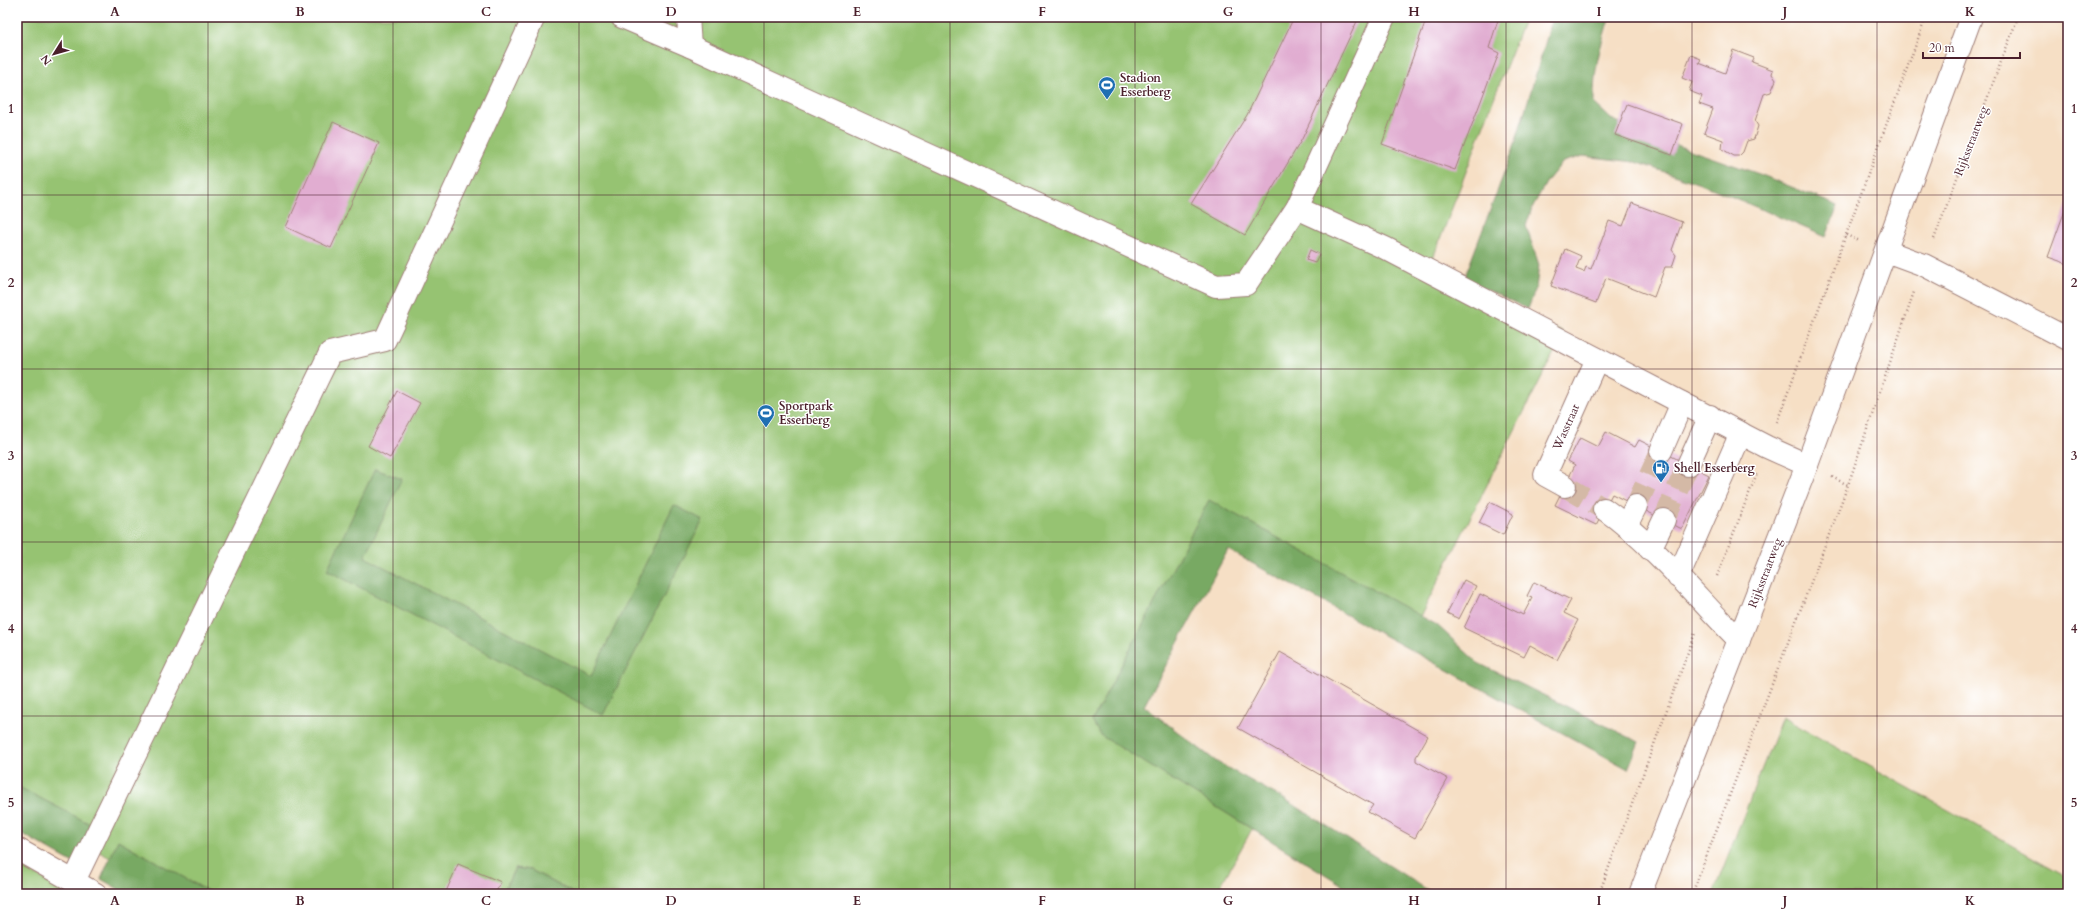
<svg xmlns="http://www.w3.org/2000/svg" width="2085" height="911" viewBox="0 0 2085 911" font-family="Cardo,serif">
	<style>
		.green { fill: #96c372; stroke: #70714e }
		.forest { fill: #78a964; stroke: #616448 }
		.building { fill: #e1add1 }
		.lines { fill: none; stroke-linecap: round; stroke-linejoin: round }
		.minor-tunnel { stroke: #d4b9a6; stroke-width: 22; stroke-dasharray: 22 11; stroke-linecap: butt }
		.minor-casing { stroke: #a07f78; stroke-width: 24 }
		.major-casing { stroke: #a07f78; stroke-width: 24 }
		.path { stroke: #a07f78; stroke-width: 2.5; stroke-dasharray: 1 3; stroke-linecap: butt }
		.minor { stroke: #fff; stroke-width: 22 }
		.major { stroke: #fff; stroke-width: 22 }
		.grid { fill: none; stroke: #4a1f2b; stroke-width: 1; stroke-opacity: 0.55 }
		.labels { text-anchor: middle; stroke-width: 3; stroke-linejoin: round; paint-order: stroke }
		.poi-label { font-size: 12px; font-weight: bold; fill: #4a1f2b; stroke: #fff; text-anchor: start }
		.street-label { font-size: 12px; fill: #4a1f2b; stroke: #fff }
		.neatline { fill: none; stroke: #4a1f2b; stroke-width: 1.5 }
		.grid-label { font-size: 13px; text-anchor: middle; font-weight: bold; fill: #4a1f2b }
	</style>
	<rect width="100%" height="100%" fill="#fff"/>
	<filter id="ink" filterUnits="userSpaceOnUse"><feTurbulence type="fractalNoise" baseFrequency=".025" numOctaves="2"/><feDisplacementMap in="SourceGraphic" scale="8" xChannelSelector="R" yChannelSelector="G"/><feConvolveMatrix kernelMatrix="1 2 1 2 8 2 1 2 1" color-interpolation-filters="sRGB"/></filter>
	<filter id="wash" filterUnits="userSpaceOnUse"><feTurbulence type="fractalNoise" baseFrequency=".012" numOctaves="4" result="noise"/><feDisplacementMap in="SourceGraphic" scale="16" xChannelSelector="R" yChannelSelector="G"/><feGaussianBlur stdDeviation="0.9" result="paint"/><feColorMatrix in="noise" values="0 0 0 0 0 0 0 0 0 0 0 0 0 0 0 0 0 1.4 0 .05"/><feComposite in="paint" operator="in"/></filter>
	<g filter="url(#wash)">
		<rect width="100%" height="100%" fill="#f6dfc5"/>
		<g class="green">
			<path d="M17,17H1525L1430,266L1564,333L1413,631L1210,523L1107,722L1234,818L1252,829L1216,894H575L531,870L515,868L502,894H176L17,807Z"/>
			<path d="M1782,717L2068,877V894H1713Z"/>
			<path d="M17,864L71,894H17Z"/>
		</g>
		<g class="forest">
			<path d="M1553,17H1610C1600,45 1593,73 1594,103L1611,119L1653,137L1762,175L1838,206L1826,237L1709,187L1635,162L1583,156L1563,162L1547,181L1532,208L1526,226L1539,265L1536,288L1528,309L1464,279L1514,147Z"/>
			<path d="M375,469L402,479L365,557L591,676L674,505L703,520L603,715L327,570Z"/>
			<path d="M1209,500L1437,625L1478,663L1639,742L1628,769L1228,550L1144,706L1217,762L1291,803L1434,894H1357L1100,735L1092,721Z"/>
			<path d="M17,786L94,826L77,865L17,831Z"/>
			<path d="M118,840L213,894H127L101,879Z"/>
			<path d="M515,868L531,870L575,894H502Z"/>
		</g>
		<g id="blocks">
			<g class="building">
				<path d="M1294,17H1359L1302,139L1245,235L1191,204L1247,115Z"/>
				<path d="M1427,17H1499L1489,48L1499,53L1455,170L1382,144Z"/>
				<path d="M1733,50L1754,58L1752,62L1773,70L1772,74L1776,80L1771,92L1764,94L1755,121L1758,126L1754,139L1747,141L1743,152L1739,156H1734L1722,149L1723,140L1704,133L1713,109L1699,104L1702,96L1689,91L1692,82L1682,78L1691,55L1701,59L1699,63L1725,73Z"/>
				<path d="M1627,104L1683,124L1672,155L1615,135Z"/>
				<path d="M333,122L379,143L331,248L286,227Z"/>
				<path d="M2068,202V264L2048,257Z"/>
				<path d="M1632,203L1682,222L1672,250L1676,255L1672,267H1665L1654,297L1606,278L1596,303L1551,286L1565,249L1581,256L1576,269L1584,272L1586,267L1591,269L1609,221L1623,226Z"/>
				<path d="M1310,250L1319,254L1315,263L1306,260Z"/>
				<path d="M397,391L420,403L390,458L368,446Z"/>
				<path d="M1606,432L1635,447L1639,440L1709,475L1682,529L1612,494L1596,525L1555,505L1575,465L1568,461L1580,438L1598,447Z"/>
				<path d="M1490,502L1513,514L1503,535L1479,523Z"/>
				<path d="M1464,580L1476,586L1459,619L1447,613Z"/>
				<path d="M1534,582L1571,600L1564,613L1578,620L1557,660L1530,645L1524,657L1464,628L1480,594L1523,615L1532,598L1527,596Z"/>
				<path d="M1280,652L1428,736L1416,757V761L1448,779L1415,838L1368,812L1373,805L1238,728Z"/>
				<path d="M458,864L501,882L495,894H445Z"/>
			</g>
		</g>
	</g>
	<g filter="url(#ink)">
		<use href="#blocks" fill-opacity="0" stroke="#a07f78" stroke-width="1"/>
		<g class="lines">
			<g class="minor-tunnel">
				<path d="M1565,486L1604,509"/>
				<path d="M1636,506L1661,451"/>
				<path d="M1664,520L1688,465"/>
			</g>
			<g class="minor-casing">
				<g id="minor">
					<path d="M622,17L690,46L688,17"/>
					<path d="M690,46L1216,286L1246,284L1297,208L1384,17"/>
					<path d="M1297,208L1385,248L1682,403L1767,447L1807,465"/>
					<path d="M1886,251L1924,265L2068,339"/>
					<path d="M1661,451L1682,403"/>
					<path d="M1688,465L1710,416"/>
					<path d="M1565,486L1545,475L1597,359"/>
					<path d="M1604,509C1655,545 1695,596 1739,640"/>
					<path d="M1626,526L1636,506"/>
					<path d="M1650,549L1664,520"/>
					<path d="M1678,577L1741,433"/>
					<path d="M17,849L96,894"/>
					<path d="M74,881L330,353L385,340L534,17"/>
				</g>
			</g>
			<g class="major-casing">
				<path id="major" d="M1640,894L1807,465L1971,17"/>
			</g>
			<g class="path">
				<path d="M1846,235L1860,241"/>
				<path d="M1934,239L2018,17"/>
				<path d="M1777,422L1926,17"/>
				<path d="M1832,477L1848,485"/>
				<path d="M1717,576L1757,473"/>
				<path d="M1599,894L1695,633"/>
				<path d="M1692,894L1848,485L1914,292"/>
			</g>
			<use href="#minor" class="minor"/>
			<use href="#major" class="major"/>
		</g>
	</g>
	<path class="grid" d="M208,17V894M393,17V894M579,17V894M764,17V894M950,17V894M1135,17V894M1321,17V894M1506,17V894M1692,17V894M1877,17V894M17,195H2068M17,369H2068M17,542H2068M17,716H2068"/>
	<defs>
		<g id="stadium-pin" transform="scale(0.9)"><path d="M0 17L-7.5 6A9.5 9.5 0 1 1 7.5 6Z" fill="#1f6fb2" stroke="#fff"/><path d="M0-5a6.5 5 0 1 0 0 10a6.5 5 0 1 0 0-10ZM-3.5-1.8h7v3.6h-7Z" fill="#fff"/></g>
		<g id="fuel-pin" transform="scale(0.9)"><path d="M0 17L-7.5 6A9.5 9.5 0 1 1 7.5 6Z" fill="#1f6fb2" stroke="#fff"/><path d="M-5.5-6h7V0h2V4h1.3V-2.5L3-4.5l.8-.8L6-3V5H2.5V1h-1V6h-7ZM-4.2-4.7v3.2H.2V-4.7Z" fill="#fff"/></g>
	</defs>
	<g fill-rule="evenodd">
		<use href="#stadium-pin" x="1107" y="85"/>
		<use href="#stadium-pin" x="766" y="413"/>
		<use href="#fuel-pin" x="1661" y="468"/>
	</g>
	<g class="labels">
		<g class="poi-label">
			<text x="1120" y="82">Stadion<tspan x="1120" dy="14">Esserberg</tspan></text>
			<text x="779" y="410">Sportpark<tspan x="779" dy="14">Esserberg</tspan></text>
			<text x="1674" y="472">Shell Esserberg</text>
		</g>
		<g class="street-label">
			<text transform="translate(1971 141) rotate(-69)" y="4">Rijksstraatweg</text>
			<text transform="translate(1566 427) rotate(-66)" y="4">Wasstraat</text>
			<text transform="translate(1765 573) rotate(-69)" y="4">Rijksstraatweg</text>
		</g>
	</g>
	<rect width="2085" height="911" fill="none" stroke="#fff" stroke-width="44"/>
	<g transform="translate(54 54) rotate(233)" stroke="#ffffff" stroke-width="3" paint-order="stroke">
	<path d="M0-3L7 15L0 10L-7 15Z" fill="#4a1f2b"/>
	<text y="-6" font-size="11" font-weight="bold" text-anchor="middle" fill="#4a1f2b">N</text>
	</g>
	<path d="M1923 52v6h97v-6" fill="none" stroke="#4a1f2b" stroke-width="2"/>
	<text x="1929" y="52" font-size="12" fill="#4a1f2b" stroke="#ffffff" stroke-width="3" paint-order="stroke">20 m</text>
	<rect x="22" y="22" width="2041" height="867" class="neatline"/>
	<g class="grid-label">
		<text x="115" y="16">A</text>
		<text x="300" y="16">B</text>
		<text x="486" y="16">C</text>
		<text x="671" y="16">D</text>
		<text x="857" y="16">E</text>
		<text x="1042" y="16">F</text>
		<text x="1228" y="16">G</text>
		<text x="1414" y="16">H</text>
		<text x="1599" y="16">I</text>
		<text x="1785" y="16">J</text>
		<text x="1970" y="16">K</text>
		<text x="11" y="113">1</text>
		<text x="2074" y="113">1</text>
		<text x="11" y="287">2</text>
		<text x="2074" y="287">2</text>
		<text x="11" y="460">3</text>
		<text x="2074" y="460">3</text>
		<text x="11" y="633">4</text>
		<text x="2074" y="633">4</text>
		<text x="11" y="807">5</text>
		<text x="2074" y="807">5</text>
		<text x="115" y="905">A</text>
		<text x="300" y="905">B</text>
		<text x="486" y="905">C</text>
		<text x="671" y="905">D</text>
		<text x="857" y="905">E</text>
		<text x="1042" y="905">F</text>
		<text x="1228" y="905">G</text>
		<text x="1414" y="905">H</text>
		<text x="1599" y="905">I</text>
		<text x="1785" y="905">J</text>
		<text x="1970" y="905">K</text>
	</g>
</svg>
